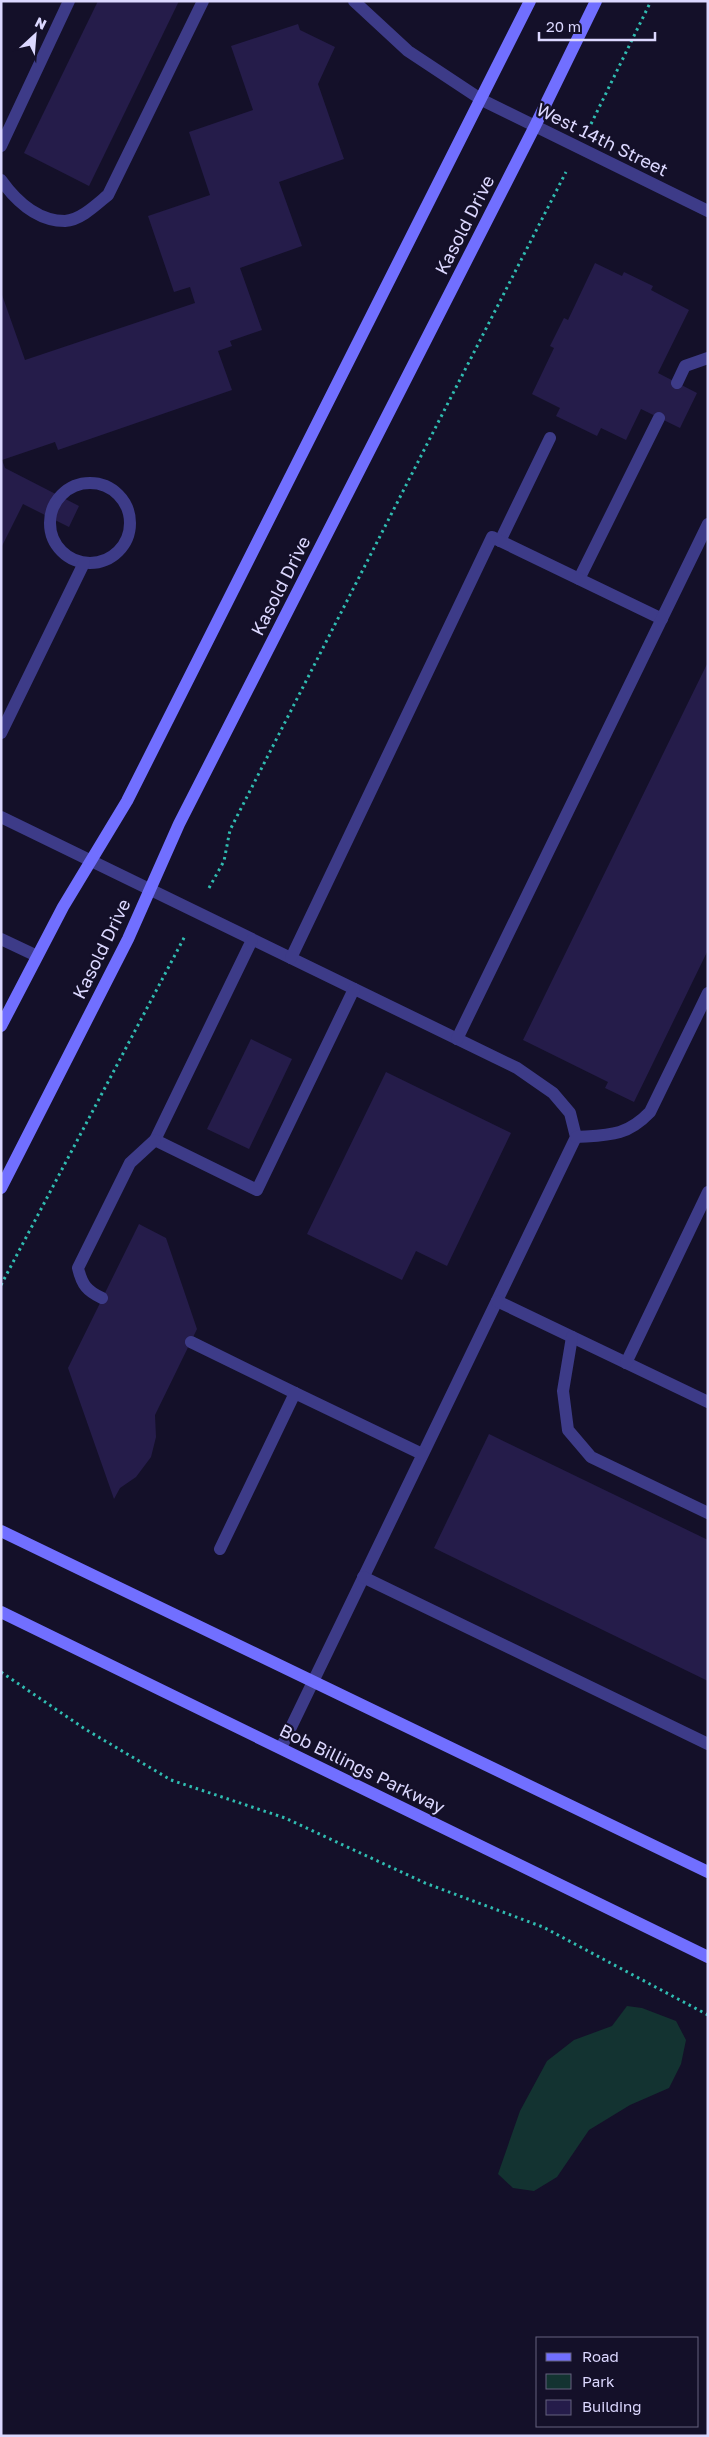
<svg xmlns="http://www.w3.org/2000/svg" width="709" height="2437" viewBox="0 0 709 2437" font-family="'Golos Text',sans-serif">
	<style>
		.green { fill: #133331 }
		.building { fill: #251c4a }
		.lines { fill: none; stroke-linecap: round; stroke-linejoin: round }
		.path { stroke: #30bcb1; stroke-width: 3; stroke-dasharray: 2.5 4; stroke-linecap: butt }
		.lane { stroke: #3d3b88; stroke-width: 12 }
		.street { stroke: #3d3b88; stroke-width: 12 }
		.secondary { stroke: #716fff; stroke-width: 12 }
		.labels { text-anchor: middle; stroke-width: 4.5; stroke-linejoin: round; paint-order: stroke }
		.street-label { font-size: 18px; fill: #dcd8ff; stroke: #141029 }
	</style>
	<rect width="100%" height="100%" fill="#141029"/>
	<path class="green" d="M627,2006L642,2008L676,2021L686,2040L681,2064L669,2088L630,2105L589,2130L557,2177L534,2191L513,2188L498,2174L520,2111L547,2061L574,2040L612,2026Z"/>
	<g class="building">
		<path d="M98,1H179L89,186L24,153Z"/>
		<path d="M298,24L300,30L335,47L318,84L344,159L279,182L302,246L240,268L262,330L230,341L232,346L218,351L232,390L58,450L55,442L2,460L5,468L79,506L69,527L23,504L1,548V292L25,360L195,303L190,287L174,292L148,216L210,195L189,132L253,110L231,46Z"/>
		<path d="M595,263L622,276L624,272L653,286L651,290L689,310L658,373L697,393L680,428L641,409L626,440L601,428L597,436L556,416L560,408L532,394L554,348L550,346L564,318L568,320Z"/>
		<path d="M708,662V950L634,1102L605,1088L608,1082L523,1040Z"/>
		<path d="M251,1039L292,1059L249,1149L207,1129Z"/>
		<path d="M386,1072L511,1133L447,1266L416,1251L402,1280L307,1234Z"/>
		<path d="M139,1224L166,1238L197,1329L155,1415L156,1437L151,1457L136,1477L120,1488L114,1499L68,1368Z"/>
		<path d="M489,1434L708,1540V1681L434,1548Z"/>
	</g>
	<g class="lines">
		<g class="path">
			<path d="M591,124L651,1"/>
			<path d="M209,888L224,861L230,830L566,172"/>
			<path d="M1,1285L185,936"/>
			<path d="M1,1672L85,1729L171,1780L285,1818L425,1883L543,1927L708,2015"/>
		</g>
		<g class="lane">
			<path d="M354,1L408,51L482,100"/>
			<path d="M1,146L69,1"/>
			<path d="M1,180C16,201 37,221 65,221C81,220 97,204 108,195L203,1"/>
			<path d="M677,383L685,366L708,358"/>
			<circle cx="90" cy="523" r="40"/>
			<path d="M500,541L550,438"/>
			<path d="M579,579L659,418"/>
			<path d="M1,733L84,563"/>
			<path d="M1,817L517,1068L553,1093L570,1113L576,1137L281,1748"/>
			<path d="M1,939L37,956"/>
			<path d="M252,940L155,1140L257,1190L354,989"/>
			<path d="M291,958L492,537L662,619"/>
			<path d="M457,1039L708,524"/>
			<path d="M576,1137C608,1135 626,1137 650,1112L708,993"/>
			<path d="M102,1298C87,1291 82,1285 78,1268L130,1163L155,1140"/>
			<path d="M497,1301L708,1402"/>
			<path d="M572,1337L563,1391L568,1430L591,1457L708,1513"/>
			<path d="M191,1342L295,1393"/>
			<path d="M626,1363L708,1192"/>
			<path d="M220,1549L295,1393L422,1454"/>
			<path d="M363,1577L708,1744"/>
		</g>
		<path class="street" d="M482,100L708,211"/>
		<g class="secondary">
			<path d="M1,1026L63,907L127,801L530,1"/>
			<path d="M1,1188L128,939L179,824L535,126L596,1"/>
			<path d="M1,1531L708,1872"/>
			<path d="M1,1612L708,1957"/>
		</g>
	</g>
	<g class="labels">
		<g class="street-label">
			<text transform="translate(602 140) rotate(26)" y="6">West 14th Street</text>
			<text transform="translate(465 225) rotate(-63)" y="6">Kasold Drive</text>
			<text transform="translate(281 586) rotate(-63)" y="6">Kasold Drive</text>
			<text transform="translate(102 949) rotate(-64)" y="6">Kasold Drive</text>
			<text transform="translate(362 1769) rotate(26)" y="6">Bob Billings Parkway</text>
		</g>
	</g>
	<rect width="709" height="2437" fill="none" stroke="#dcd8ff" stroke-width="5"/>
	<rect x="536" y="2337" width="162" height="90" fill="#141029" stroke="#64607f"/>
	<rect x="546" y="2353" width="25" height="8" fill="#716fff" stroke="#64607f"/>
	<text x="582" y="2362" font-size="15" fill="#dcd8ff">Road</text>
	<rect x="546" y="2374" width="25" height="15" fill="#133331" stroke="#64607f"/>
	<text x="582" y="2387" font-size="15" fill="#dcd8ff">Park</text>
	<rect x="546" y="2400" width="25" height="15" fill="#251c4a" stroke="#64607f"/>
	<text x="582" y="2412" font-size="15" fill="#dcd8ff">Building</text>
	<g transform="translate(35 35) rotate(26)" stroke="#141029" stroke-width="4" paint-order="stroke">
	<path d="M0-4L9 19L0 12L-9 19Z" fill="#dcd8ff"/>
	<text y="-8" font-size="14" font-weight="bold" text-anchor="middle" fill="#dcd8ff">N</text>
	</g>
	<path d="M539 32v8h116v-8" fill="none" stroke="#dcd8ff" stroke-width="2.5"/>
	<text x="546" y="32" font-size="15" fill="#dcd8ff" stroke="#141029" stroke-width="4" paint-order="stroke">20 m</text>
</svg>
